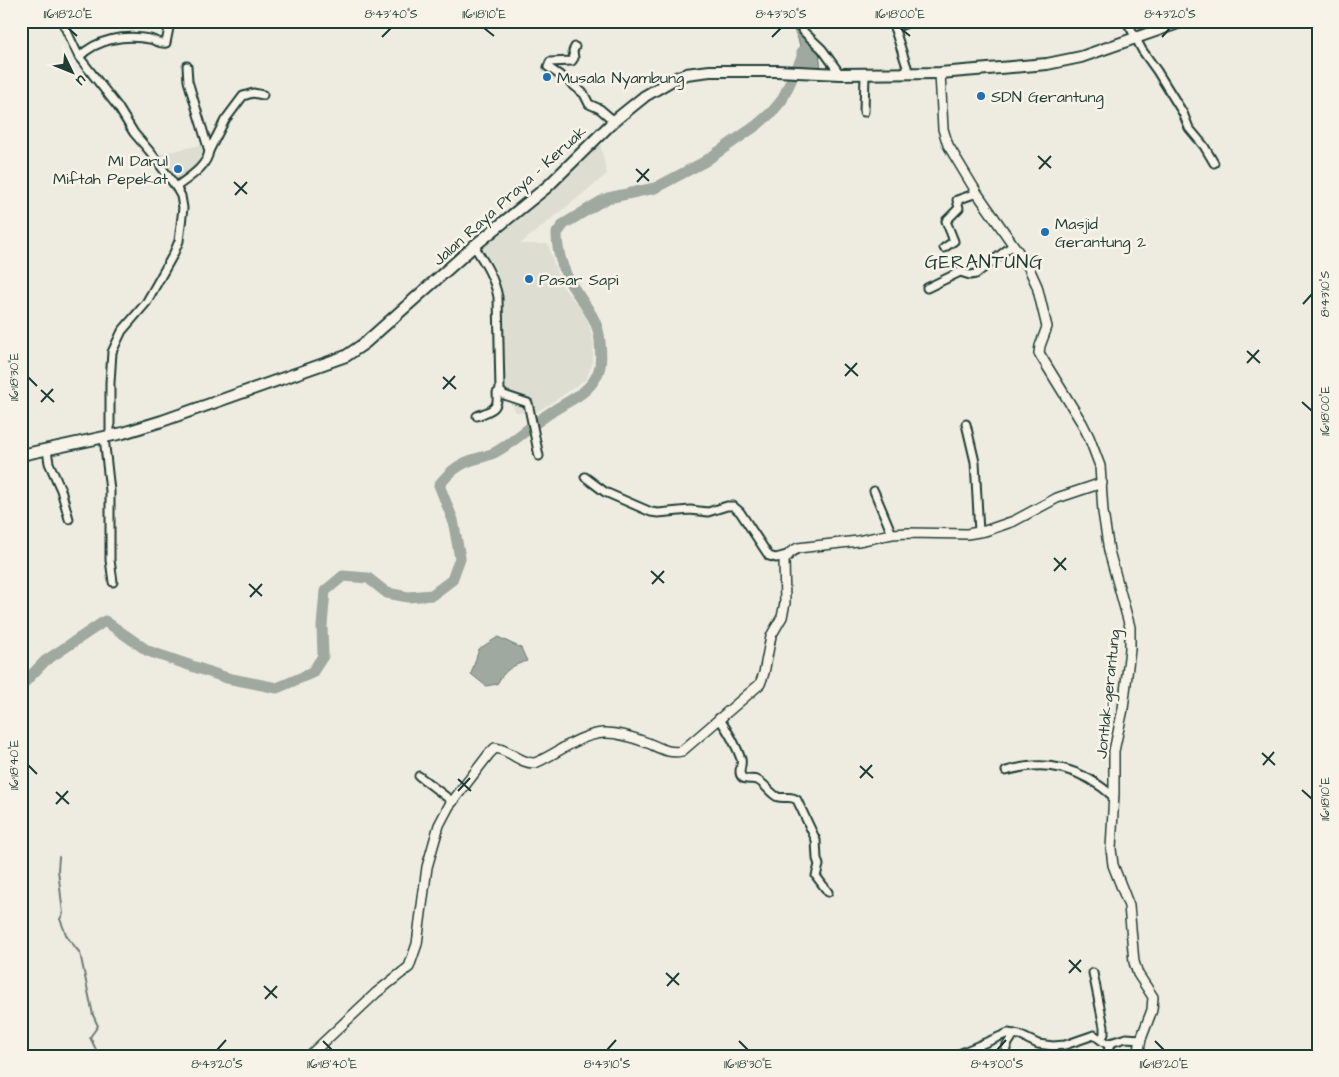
<svg xmlns="http://www.w3.org/2000/svg" width="1339" height="1077" viewBox="0 0 1339 1077" font-family="'Architects Daughter',sans-serif">
	<style>
		.built { fill: #ddddd2 }
		.water { fill: #9fa99f; stroke: #6c7e74 }
		.lines { fill: none; stroke-linecap: round; stroke-linejoin: round }
		.stream { stroke: #6c7e74; stroke-width: 2 }
		.river { stroke: #9fa99f; stroke-width: 11 }
		.street-casing { stroke: #1f3d34; stroke-width: 11 }
		.secondary-casing { stroke: #1f3d34; stroke-width: 12 }
		.primary-casing { stroke: #1f3d34; stroke-width: 14 }
		.street { stroke: #f7f3e8; stroke-width: 7 }
		.secondary { stroke: #f7f3e8; stroke-width: 9 }
		.primary { stroke: #f7f3e8; stroke-width: 10 }
		.ticks { fill: none; stroke: #1f3d34; stroke-width: 2 }
		.poi-dot { fill: #1f6fb2; stroke: #f7f3e8; stroke-width: 2 }
		.labels { text-anchor: middle; stroke-width: 5; stroke-linejoin: round; paint-order: stroke }
		.poi-label { font-size: 16px; fill: #1f3d34; stroke: #f7f3e8; text-anchor: start }
		.street-label { font-size: 16px; fill: #1f3d34; stroke: #f7f3e8 }
		.quarter-label { font-size: 19px; letter-spacing: 1px; fill: #1f3d34; stroke: #f7f3e8 }
		.neatline { fill: none; stroke: #1f3d34; stroke-width: 2 }
		.ticks-label { font-size: 12px; text-anchor: middle; fill: #1f3d34 }
	</style>
	<rect width="100%" height="100%" fill="#eeece1"/>
	<filter id="ink" filterUnits="userSpaceOnUse"><feTurbulence type="fractalNoise" baseFrequency=".02" numOctaves="2"/><feDisplacementMap in="SourceGraphic" scale="10" xChannelSelector="R" yChannelSelector="G"/><feConvolveMatrix kernelMatrix="1 2 1 2 8 2 1 2 1" color-interpolation-filters="sRGB"/></filter>
	<g filter="url(#ink)">
		<g class="built">
			<path d="M600,143L607,174L520,244H548L560,284L586,314L594,345L592,365L586,379L559,398L533,414L516,412L504,391V318L498,274L483,248Z"/>
			<path d="M205,144L207,156L176,182L154,155Z"/>
		</g>
		<g class="water">
			<path d="M789,21H799L818,45L821,69L797,68C804,47 799,40 789,21Z"/>
			<path d="M498,637L521,648L527,661C511,666 505,670 497,684L486,686L471,674L479,649Z"/>
		</g>
		<g class="lines">
			<path class="stream" d="M59,857L58,870L63,914L60,919L67,937L80,953L93,1015L98,1026L90,1037L99,1056"/>
			<path class="river" d="M21,686L45,661L105,621L148,651L227,678L277,688L312,673L323,656L322,626L325,591L343,576L368,578L387,593L408,597L432,595L452,580L460,558L453,520L439,485C449,473 457,465 472,460C479,458 487,456 494,453C516,441 532,424 553,411C568,401 589,393 597,375C602,366 601,352 600,341C598,318 583,303 571,284C562,268 557,252 557,233L564,224L600,202L608,198L655,188L704,162L757,125L772,112L782,100L802,57V52"/>
			<g class="street-casing">
				<g id="street">
					<path d="M62,21L79,57L118,107L134,133L152,154L176,187L181,196L183,208L179,241L173,255L146,303L122,331L112,352L110,383V436"/>
					<path d="M796,21L804,32L822,49L840,74"/>
					<path d="M863,21H868"/>
					<path d="M892,21L909,73"/>
					<path d="M1125,21L1130,27L1142,50L1157,71L1183,113L1189,128L1204,146L1214,163"/>
					<path d="M894,28L912,21"/>
					<path d="M575,47L573,51L574,58L572,61L550,62L548,67L571,83L584,94L589,104L600,109L614,121"/>
					<path d="M79,57C97,39 125,34 150,39C157,41 159,44 166,43L169,28L168,21"/>
					<path d="M864,112L865,74"/>
					<path d="M209,151L225,120L243,96L253,93L263,95"/>
					<path d="M176,187C188,178 207,167 209,151L188,81L187,66"/>
					<path d="M474,246C485,263 494,277 498,297L500,391L504,395L528,403L539,456"/>
					<path d="M944,248L954,241L946,221L959,208L957,200L977,193"/>
					<path d="M927,288L960,272L970,275L976,274L1013,245"/>
					<path d="M477,416C491,410 499,410 497,393L500,391"/>
					<path d="M966,424L975,462L979,532"/>
					<path d="M104,437L110,491V560L113,582"/>
					<path d="M47,450L49,463L61,490L69,519"/>
					<path d="M585,477L605,492L651,512L658,513L690,510L708,512L727,506H733L740,512L769,556L776,558L787,555"/>
					<path d="M874,491L892,534"/>
					<path d="M719,718C728,731 736,744 741,759C743,765 737,772 742,777C746,781 752,778 757,780C765,783 770,794 778,797C785,799 791,795 797,800L816,840L817,859L819,865L816,876L828,892"/>
					<path d="M1006,771C1048,759 1081,768 1114,797"/>
					<path d="M419,776L453,802"/>
					<path d="M1093,973L1104,1027V1034L1101,1040"/>
					<path d="M954,1056L1008,1033L1019,1035L1038,1044L1053,1046L1065,1045L1094,1035L1107,1044L1126,1038L1141,1039"/>
					<path d="M1004,1056L1007,1045L1014,1034"/>
					<path d="M1107,1056L1110,1043"/>
				</g>
			</g>
			<g class="secondary-casing">
				<g id="secondary">
					<path d="M940,73L943,129L948,145L977,193L1028,266L1037,286L1047,327L1040,346L1039,353L1082,423L1089,437L1100,466L1103,512L1109,551L1130,627V649L1123,709L1114,751V793L1111,849L1113,865L1129,906L1134,962L1138,974L1153,997L1152,1010L1141,1039L1138,1056"/>
					<path d="M309,1056L376,993L409,967L417,944L427,867L439,825L449,806L489,754L495,748C509,749 520,764 535,763C557,754 578,735 603,733C618,732 635,738 648,743C660,748 669,754 682,751L760,684L764,673L771,636L782,617L785,603L784,560L791,552L798,548L858,541L892,534L908,533L967,534L985,531L1014,521L1057,498L1102,483"/>
				</g>
			</g>
			<g class="primary-casing">
				<path id="primary" d="M21,455L123,433L162,421L346,356L365,343L474,246L547,187L614,121L645,96L676,78L686,74L710,71H777L840,74L940,73L1047,64L1081,57L1184,21"/>
			</g>
			<use href="#street" class="street"/>
			<use href="#secondary" class="secondary"/>
			<use href="#primary" class="primary"/>
		</g>
	</g>
	<path class="ticks" d="M68,28L77,36M484,28L494,36M900,28L910,36M382,37L391,28M772,37L781,28M1162,37L1170,28M1038,156L1051,168M636,169L649,181M1039,169L1051,156M234,182L247,194M637,182L649,169M235,195L247,182M1303,304L1312,294M1247,351L1260,363M1247,363L1259,350M845,364L858,376M845,376L857,363M28,377L37,386M443,377L456,389M443,389L455,376M41,390L54,402M41,402L53,389M1302,402L1312,411M1054,558L1066,570M651,571L664,583M1054,571L1066,558M249,584L262,596M652,584L664,571M250,597L262,584M1262,753L1275,765M28,765L37,774M1263,765L1274,752M860,766L873,778M860,778L872,765M458,779L471,791M1302,790L1312,799M458,791L470,778M56,792L69,804M56,804L68,791M1069,960L1081,972M666,973L679,985M1069,973L1081,960M264,986L277,998M667,986L679,973M265,999L277,986M323,1041L332,1050M739,1041L748,1050M1155,1041L1164,1050M217,1050L226,1040M607,1050L616,1040M997,1050L1006,1040"/>
	<g class="poi-dot">
		<circle cx="547" cy="77" r="5"/>
		<circle cx="981" cy="96" r="5"/>
		<circle cx="178" cy="169" r="5"/>
		<circle cx="1045" cy="232" r="5"/>
		<circle cx="529" cy="279" r="5"/>
	</g>
	<g class="labels">
		<g class="poi-label">
			<text x="557" y="83">Musala Nyambung</text>
			<text x="991" y="102">SDN Gerantung</text>
			<text x="168" y="166" text-anchor="end">MI Darul<tspan x="168" dy="18">Miftah Pepekat</tspan></text>
			<text x="1055" y="229">Masjid<tspan x="1055" dy="18">Gerantung 2</tspan></text>
			<text x="539" y="285">Pasar Sapi</text>
		</g>
		<g class="street-label">
			<text transform="translate(509 195) rotate(-42)" y="6">Jalan Raya Praya - Keruak</text>
			<text transform="translate(1107 694) rotate(-84)" y="6">Jontlak-gerantung</text>
		</g>
		<g class="quarter-label">
			<text x="984" y="268">GERANTUNG</text>
		</g>
	</g>
	<rect width="1339" height="1077" fill="none" stroke="#f7f3e8" stroke-width="55"/>
	<g transform="translate(72 72) rotate(133)" stroke="#f7f3e8" stroke-width="4" paint-order="stroke">
	<path d="M0-4L9 19L0 12L-9 19Z" fill="#1f3d34"/>
	<text y="-8" font-size="14" font-weight="bold" text-anchor="middle" fill="#1f3d34">U</text>
	</g>
	<rect x="28" y="28" width="1284" height="1022" class="neatline"/>
	<g class="ticks-label">
		<text x="68" y="18">116°18'20"E</text>
		<text x="391" y="18">8°43'40"S</text>
		<text x="484" y="18">116°18'10"E</text>
		<text x="781" y="18">8°43'30"S</text>
		<text x="900" y="18">116°18'00"E</text>
		<text x="1170" y="18">8°43'20"S</text>
		<text transform="translate(1325 294) rotate(-90)" y="4">8°43'10"S</text>
		<text transform="translate(14 377) rotate(-90)" y="4">116°18'30"E</text>
		<text transform="translate(1325 411) rotate(-90)" y="4">116°18'00"E</text>
		<text transform="translate(14 765) rotate(-90)" y="4">116°18'40"E</text>
		<text transform="translate(1325 799) rotate(-90)" y="4">116°18'10"E</text>
		<text x="217" y="1068">8°43'20"S</text>
		<text x="332" y="1068">116°18'40"E</text>
		<text x="607" y="1068">8°43'10"S</text>
		<text x="748" y="1068">116°18'30"E</text>
		<text x="997" y="1068">8°43'00"S</text>
		<text x="1164" y="1068">116°18'20"E</text>
	</g>
</svg>
